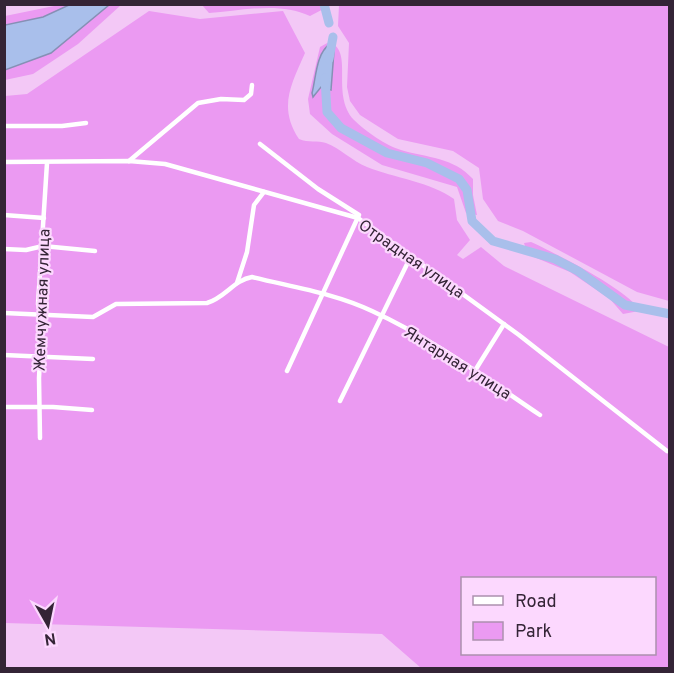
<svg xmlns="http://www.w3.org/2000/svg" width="674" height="673" viewBox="0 0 674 673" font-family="Overpass,sans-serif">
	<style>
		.green { fill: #eb9af2; fill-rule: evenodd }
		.water { fill: #a9bfeb; stroke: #8690b5; stroke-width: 1.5 }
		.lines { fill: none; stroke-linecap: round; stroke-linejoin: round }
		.stream { stroke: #8690b5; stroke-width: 1.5 }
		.river { stroke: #a9bfeb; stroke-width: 9 }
		.minor { stroke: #fff; stroke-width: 4.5 }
		.labels { text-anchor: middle; stroke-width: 4.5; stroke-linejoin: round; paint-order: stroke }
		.street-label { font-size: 16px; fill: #342436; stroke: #fcd8fe }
	</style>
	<rect width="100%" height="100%" fill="#f3c8f6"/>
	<g class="green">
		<path d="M333,4L310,16C278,1 242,11 209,13L202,5Z"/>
		<path d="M59,5H121L78,44L33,74L5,80V16Z"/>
		<path d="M339,5H669V301L637,292L523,231L498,221L483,199L479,168L453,151L398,139L360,115L350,101L347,87L349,43L338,26Z"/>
		<path d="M149,11L200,19L283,11L305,53C291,85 278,107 299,139C308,143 318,140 326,143C340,148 352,161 367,167C394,178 431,182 454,199L457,220L470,240L457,255L463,259L481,247L504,266L669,347V668H421L382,634L5,623V96L27,94ZM462,578H654V654H462Z"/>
		<path d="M329,42C355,51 330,94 354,120C365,131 387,146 401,150C428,158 453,157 473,179V195L477,215L466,213L457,187L382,165L332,134L310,114L308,99L320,47Z"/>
		<path d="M531,242C551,251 633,292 639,311L623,314L610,299L570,272L534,257L526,249L524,243Z"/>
	</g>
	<g class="water">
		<path d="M69,5H109L51,53L5,70V25L43,17Z"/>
		<path d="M330,44L334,51L331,90L321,87L313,97L312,93C316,78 316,53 330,44Z"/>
	</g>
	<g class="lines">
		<path class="stream" d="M668,314L670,315"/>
		<g class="river">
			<path d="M324,4L329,23"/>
			<path d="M329,59L333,37"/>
			<path d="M325,78L327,112L341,128L387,153L427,163L459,179L467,190L472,221L493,241L555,259L578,271L625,305L670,314"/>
		</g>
		<g class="minor">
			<path d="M4,126H62L86,123"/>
			<path d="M260,144L318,189L359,215L287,371"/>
			<path d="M129,161L198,103L221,99L244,100L251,94L252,85"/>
			<path d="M4,162L129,161L165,164L358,218L519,335L667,451"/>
			<path d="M4,215L44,218"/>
			<path d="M4,249L26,250L43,246L95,251"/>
			<path d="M237,283L247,252L254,205L264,192"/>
			<path d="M4,313L93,317L116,304L207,303C225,298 234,280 252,277C292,287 334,293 372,311C433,339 485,378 540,415"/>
			<path d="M4,355L93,359"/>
			<path d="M471,377L504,324"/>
			<path d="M340,401L411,256"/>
			<path d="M4,407H53L92,410"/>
			<path d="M40,438L39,378L42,322L38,304L47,163"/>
		</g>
	</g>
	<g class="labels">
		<g class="street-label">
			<text transform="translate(412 258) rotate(35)" y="6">Отрадная улица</text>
			<text transform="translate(41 300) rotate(-88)" y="6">Жемчужная улица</text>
			<text transform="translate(458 362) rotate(32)" y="6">Янтарная улица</text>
		</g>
	</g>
	<rect width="674" height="673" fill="none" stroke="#342436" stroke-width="12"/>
	<rect x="461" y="577" width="195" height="78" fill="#fcd8fe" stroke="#ac90ae" stroke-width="1.5"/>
	<rect x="473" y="596" width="30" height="9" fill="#ffffff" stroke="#ac90ae" stroke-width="1.5"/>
	<text x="515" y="607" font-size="18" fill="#342436">Road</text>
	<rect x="473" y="622" width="30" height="18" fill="#eb9af2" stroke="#ac90ae" stroke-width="1.5"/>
	<text x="515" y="637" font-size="18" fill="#342436">Park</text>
	<g transform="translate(48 625) rotate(171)" stroke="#fcd8fe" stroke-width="4.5" paint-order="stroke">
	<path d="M0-4.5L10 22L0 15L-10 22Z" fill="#342436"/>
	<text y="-9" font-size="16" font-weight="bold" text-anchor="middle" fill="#342436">N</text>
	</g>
</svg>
